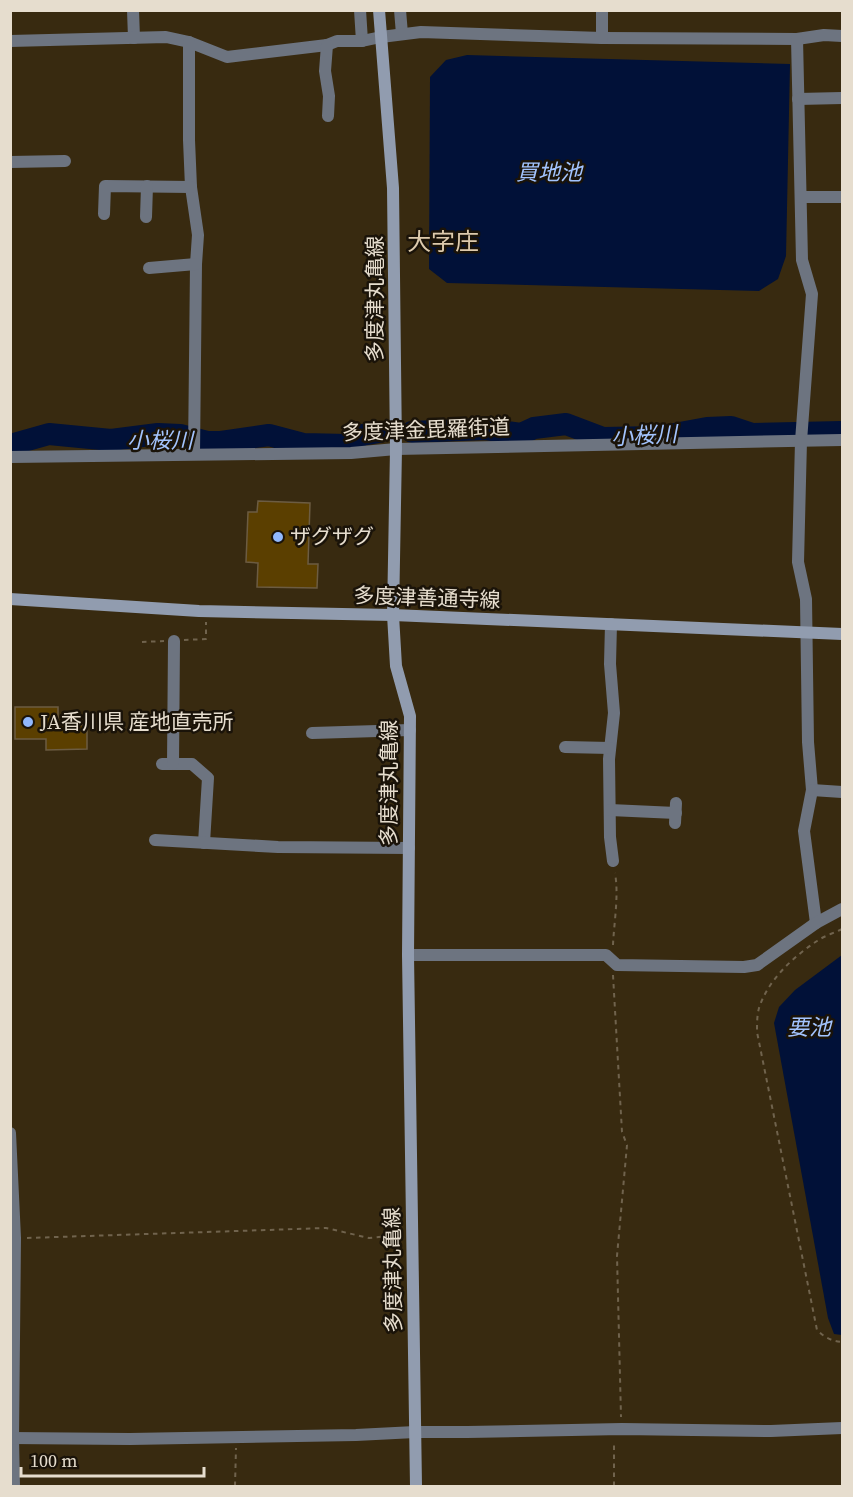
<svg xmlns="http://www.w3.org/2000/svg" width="853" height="1497" viewBox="0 0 853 1497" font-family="'Source Serif 4','Noto Sans JP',serif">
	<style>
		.water { fill: #011138 }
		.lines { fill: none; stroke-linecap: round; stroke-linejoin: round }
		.river { stroke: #011138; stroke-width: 22 }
		.building { fill: #5b3f00; stroke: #6c5c42; stroke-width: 1.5 }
		.path { stroke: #70634d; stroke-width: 2; stroke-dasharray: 4.5 4.5; stroke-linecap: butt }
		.street { stroke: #6d7480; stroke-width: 12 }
		.secondary { stroke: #919caf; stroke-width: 12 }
		.poi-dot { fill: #91b8fd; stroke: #1a1309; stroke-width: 2 }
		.labels { text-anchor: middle; stroke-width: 5; stroke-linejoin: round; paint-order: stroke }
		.street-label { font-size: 21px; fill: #e6ddce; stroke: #1a1309 }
		.poi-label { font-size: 21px; fill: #e6ddce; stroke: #1a1309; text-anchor: start }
		.water-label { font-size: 22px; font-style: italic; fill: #a3c4fe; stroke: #1a1309 }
		.quarter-label { font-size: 24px; fill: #ddcaad; stroke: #1a1309 }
	</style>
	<rect width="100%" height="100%" fill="#382a10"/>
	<g class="water">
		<path d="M467,55L790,64L786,256L778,279L759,291L447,283L429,269L430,77L446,60Z"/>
		<path d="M842,955V1335L834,1334L828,1318L774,1023L779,1007L795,990Z"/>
	</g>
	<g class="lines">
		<g class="river">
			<path d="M412,432L485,429L521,434L534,428L566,424L603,438L658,437L707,428L731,427L752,434L842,432"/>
			<path d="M10,445L49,434L111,440L158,434L180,435L207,442H221L269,435L303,444L347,445L362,435L379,432"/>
		</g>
	</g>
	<g class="building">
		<path d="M258,501L310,503L308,564H318L317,588L257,587L258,563L246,562L248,512H257Z"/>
		<path d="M15,707H58V725H87V749L46,750V739H15Z"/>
	</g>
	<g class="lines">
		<g class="path">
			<path d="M184,640L206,639V622"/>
			<path d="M142,642L164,641"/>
			<path d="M842,929C834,933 824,936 817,941C793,957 768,980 759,1008C757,1015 757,1024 757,1032L817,1330C825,1338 832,1341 842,1342"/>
			<path d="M613,945C614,922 619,896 615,873"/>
			<path d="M613,975L622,1132L627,1145L617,1256L621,1417"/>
			<path d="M27,1238L326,1228L369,1238L401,1235"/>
			<path d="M235,1486L236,1448"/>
			<path d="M614,1486V1441"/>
		</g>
		<g class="street">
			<path d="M133,10L134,38"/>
			<path d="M360,10L362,41"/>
			<path d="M400,10L402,34"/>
			<path d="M602,38L797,39L824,35L842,36"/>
			<path d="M797,39L802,260L812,294L801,441L798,562L806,599L808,742L812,790L804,831L816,923"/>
			<path d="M10,41L166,37L189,42L227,57L327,45L337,41H362L381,37L421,32L602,38V10"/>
			<path d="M189,42V140L191,187L198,235L196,264L194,454"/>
			<path d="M327,45L325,71L329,96L328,116"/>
			<path d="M798,99L842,98"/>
			<path d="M10,162L65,161"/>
			<path d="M801,197H842"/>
			<path d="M104,214L105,186L191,187"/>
			<path d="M146,217L147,186"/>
			<path d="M149,268L196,264"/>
			<path d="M10,457L351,453L396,449L842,440"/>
			<path d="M611,624L610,664L614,713L609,759L610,837L613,861"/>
			<path d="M312,733L410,730"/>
			<path d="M565,747L610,748"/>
			<path d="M162,764H192L208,778L204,843"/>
			<path d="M173,764L174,641"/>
			<path d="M812,790L842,792"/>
			<path d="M610,810L676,813"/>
			<path d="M675,823L676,803"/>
			<path d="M155,840L278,847L409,848"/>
			<path d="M408,955H606L617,965L744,967L757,965L816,923L842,909"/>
			<path d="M10,1133L15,1238L13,1438L14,1486"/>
			<path d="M10,1438L130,1439L356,1435L415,1432H467L622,1429L771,1431L842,1428"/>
		</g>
		<g class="secondary">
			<path d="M379,10L393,188L396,449L393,615L396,666L410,716L408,955L416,1486"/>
			<path d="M10,599L199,611L393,615L842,634"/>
		</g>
	</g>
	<g class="poi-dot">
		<circle cx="278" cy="537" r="6"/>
		<circle cx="28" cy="722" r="6"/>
	</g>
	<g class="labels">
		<g class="street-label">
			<text transform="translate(375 299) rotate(-90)" y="7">多度津丸亀線</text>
			<text transform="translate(426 430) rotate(-2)" y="7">多度津金毘羅街道</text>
			<text transform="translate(427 598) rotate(2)" y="7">多度津善通寺線</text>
			<text transform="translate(389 783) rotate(-90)" y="7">多度津丸亀線</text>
			<text transform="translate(393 1270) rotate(-91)" y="7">多度津丸亀線</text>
		</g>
		<g class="poi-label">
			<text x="290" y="544">ザグザグ</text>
			<text x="40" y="729">JA香川県 産地直売所</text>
		</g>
		<g class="water-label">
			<text x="549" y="180">買地池</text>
			<text transform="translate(644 435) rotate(-3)" y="8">小桜川</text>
			<text x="160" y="448">小桜川</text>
			<text x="809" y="1035">要池</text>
		</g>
		<g class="quarter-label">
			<text x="443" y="250">大字庄</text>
		</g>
	</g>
	<rect width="853" height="1497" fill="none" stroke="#e6ddce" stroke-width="24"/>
	<path d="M21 1467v9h183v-9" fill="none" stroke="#e6ddce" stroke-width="3"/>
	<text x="30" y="1467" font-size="18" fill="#e6ddce" stroke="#1a1309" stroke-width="4.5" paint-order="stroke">100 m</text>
</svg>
